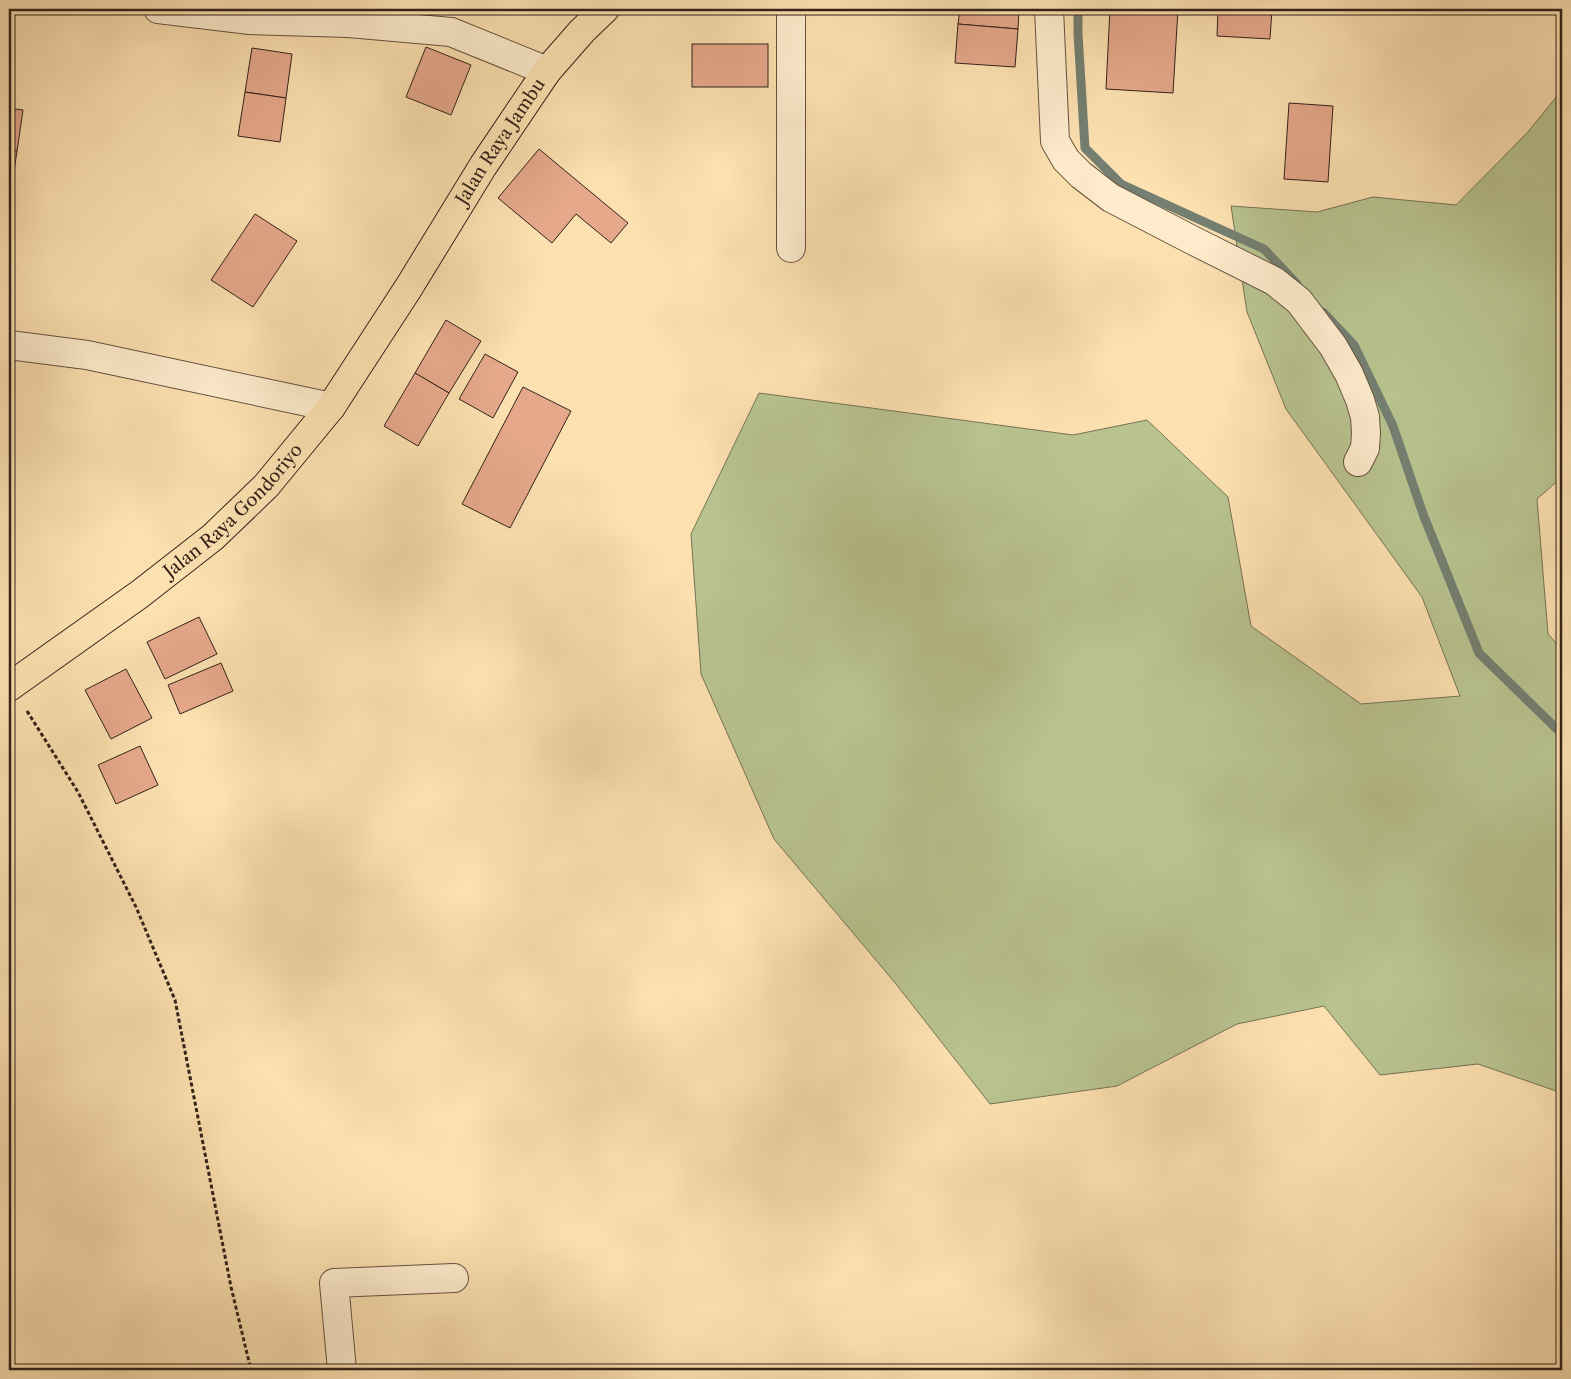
<svg xmlns="http://www.w3.org/2000/svg" width="1571" height="1379" viewBox="0 0 1571 1379" font-family="'Libre Caslon Text',serif">
	<style>
		.green { fill: #b8c390; stroke: #767255 }
		.lines { fill: none; stroke-linecap: round; stroke-linejoin: round }
		.stream { stroke: #747f71; stroke-width: 9 }
		.building { fill: #e5a88b; stroke: #33221a }
		.minor-casing { stroke: #655240; stroke-width: 30 }
		.trunk-casing { stroke: #33221a; stroke-width: 30 }
		.path { stroke: #33221a; stroke-width: 3; stroke-dasharray: 4 2.5; stroke-linecap: butt }
		.minor { stroke: #fdebcc; stroke-width: 28 }
		.trunk { stroke: #fce0b0; stroke-width: 28 }
		.labels { text-anchor: middle; stroke-width: 5; stroke-linejoin: round; paint-order: stroke }
		.street-label { font-size: 18px; fill: #33221a; stroke: #fdebcc }
	</style>
	<rect width="100%" height="100%" fill="#fce0b0"/>
	<filter id="stains"><feTurbulence type="fractalNoise" baseFrequency=".004" numOctaves="4"/><feColorMatrix values="0 0 0 0 .2 0 0 0 0 .09 0 0 0 0 .02 0 0 0 .5 -.17"/></filter>
	<radialGradient id="worn" r=".72"><stop offset=".6" stop-color="#630" stop-opacity="0"/><stop offset="1" stop-color="#630" stop-opacity=".3"/></radialGradient>
	<path class="green" d="M1562,90V477L1537,499L1548,634L1562,650V1093L1478,1064L1380,1075L1324,1006L1237,1024L1117,1086L990,1104L896,984L774,839L701,674L691,534L759,393L1073,435L1147,420L1228,497L1251,626L1361,704L1460,696L1422,597L1286,409L1247,312L1231,206L1317,212L1373,197L1456,205L1527,133Z"/>
	<g class="lines">
		<g class="stream">
			<path d="M1078,9V34L1085,148L1121,184L1264,249L1297,284"/>
			<path d="M1323,312L1354,345L1393,426L1423,514L1479,653L1562,734"/>
		</g>
	</g>
	<g class="building">
		<path d="M960,9H1019L1018,29L958,24Z"/>
		<path d="M1110,9H1178L1173,93L1106,89Z"/>
		<path d="M1218,9H1272L1270,39L1217,36Z"/>
		<path d="M958,24L1018,29L1015,67L955,63Z"/>
		<rect x="692" y="44" width="76" height="43"/>
		<path d="M426,47L471,65L451,115L406,97Z"/>
		<path d="M252,48L292,54L286,98L245,92Z"/>
		<path d="M245,92L286,98L280,142L238,136Z"/>
		<path d="M1289,103L1333,106L1328,182L1284,179Z"/>
		<path d="M9,108L23,110L17,151L9,150Z"/>
		<path d="M539,149L628,223L611,243L576,214L552,243L498,198Z"/>
		<path d="M9,150L17,151L11,192L9,191Z"/>
		<path d="M255,214L297,241L253,307L211,280Z"/>
		<path d="M446,320L481,341L449,393L415,373Z"/>
		<path d="M485,354L518,372L493,418L459,399Z"/>
		<path d="M415,373L449,393L418,446L384,426Z"/>
		<path d="M523,387L571,411L510,528L462,504Z"/>
		<path d="M199,617L217,654L165,679L147,642Z"/>
		<path d="M221,663L233,691L180,714L168,685Z"/>
		<path d="M126,669L152,718L111,739L85,690Z"/>
		<path d="M140,746L158,785L116,804L98,765Z"/>
	</g>
	<g class="lines">
		<g class="minor-casing">
			<g id="minor">
				<path d="M158,9L250,20L349,23L451,32L547,71"/>
				<path d="M791,9V248"/>
				<path d="M1049,9L1055,141L1066,160L1081,175L1111,198L1194,241L1274,281L1299,301L1333,346L1349,374L1360,400L1365,417L1366,433L1365,448L1358,462"/>
				<path d="M9,345L87,355L331,407"/>
				<path d="M342,1370L334,1283L454,1278"/>
			</g>
		</g>
		<g class="trunk-casing">
			<g id="trunk">
				<path id="s1" d="M9,687L140,594L213,537L266,486L331,407L409,287L483,166L547,71L582,31L605,9"/>
			</g>
		</g>
		<path class="path" d="M27,711L78,792L136,907L175,1000L231,1287L251,1370"/>
		<use href="#minor" class="minor"/>
		<use href="#trunk" class="trunk"/>
	</g>
	<g class="labels">
		<g class="street-label">
			<text dy="6" stroke="none"><textPath href="#s1" startOffset="744">Jalan Raya Jambu</textPath></text>
			<text dy="6" stroke="none"><textPath href="#s1" startOffset="286">Jalan Raya Gondoriyo</textPath></text>
		</g>
	</g>
	<rect width="1571" height="1379" fill="none" stroke="#fce0b0" stroke-width="30"/>
	<rect x="10" y="10" width="1551" height="1359" fill="none" stroke="#33221a" stroke-width="2.5"/>
	<rect x="15" y="15" width="1541" height="1349" fill="none" stroke="#33221a"/>
	<rect width="100%" height="100%" filter="url(#stains)"/>
	<rect width="100%" height="100%" fill="url(#worn)"/>
</svg>
